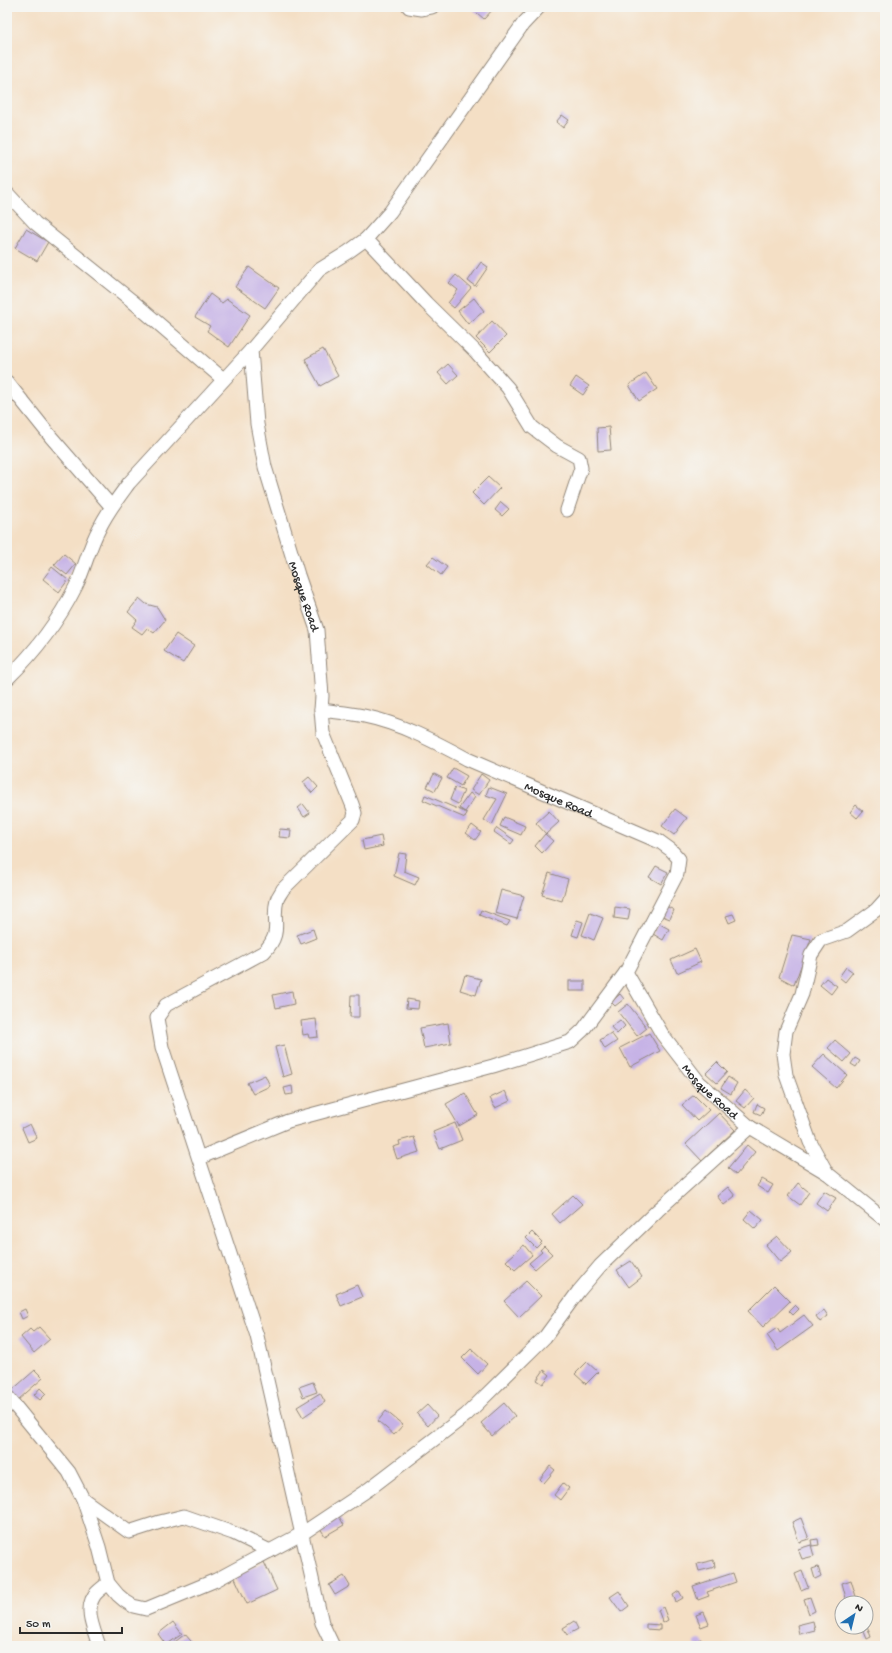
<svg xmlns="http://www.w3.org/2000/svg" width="892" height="1653" viewBox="0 0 892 1653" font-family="'Gochi Hand',sans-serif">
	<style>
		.building { fill: #c6b2e6 }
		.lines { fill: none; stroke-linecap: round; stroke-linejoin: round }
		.minor-casing { stroke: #908578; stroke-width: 15 }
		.minor { stroke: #fff; stroke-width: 13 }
		.labels { text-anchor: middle; stroke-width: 4; stroke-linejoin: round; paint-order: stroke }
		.street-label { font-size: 13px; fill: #2b2b2b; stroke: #f6f6f2 }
	</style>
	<rect width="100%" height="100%" fill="#f6f6f2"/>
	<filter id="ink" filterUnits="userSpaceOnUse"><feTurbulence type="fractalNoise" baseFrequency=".025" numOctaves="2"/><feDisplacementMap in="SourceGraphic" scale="8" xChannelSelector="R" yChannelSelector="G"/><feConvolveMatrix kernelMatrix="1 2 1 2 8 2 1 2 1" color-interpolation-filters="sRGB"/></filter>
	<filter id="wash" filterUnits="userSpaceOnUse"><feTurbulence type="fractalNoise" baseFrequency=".012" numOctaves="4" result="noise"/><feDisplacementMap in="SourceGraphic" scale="16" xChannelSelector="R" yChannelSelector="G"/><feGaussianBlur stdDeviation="0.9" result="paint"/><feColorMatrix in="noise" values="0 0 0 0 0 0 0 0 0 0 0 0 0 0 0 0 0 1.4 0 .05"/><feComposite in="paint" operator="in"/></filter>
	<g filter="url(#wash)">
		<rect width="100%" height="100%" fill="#f4dfc5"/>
		<g id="blocks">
			<g class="building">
				<path d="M470,7H495L484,19Z"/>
				<path d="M562,115L569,120L563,128L556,122Z"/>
				<path d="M26,229L48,242L37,261L15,248Z"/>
				<path d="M481,262L488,267L475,286L468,281Z"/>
				<path d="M249,267L279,288L265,308L235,287Z"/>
				<path d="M456,275L471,288L454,308L448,303L458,290L449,283Z"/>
				<path d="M210,294L222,303L227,299L250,315L229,347L207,331L210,326L195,317Z"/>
				<path d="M474,298L484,311L468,324L458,311Z"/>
				<path d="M492,321L506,336L490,352L476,338Z"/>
				<path d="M323,349L338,376L320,386L305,359Z"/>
				<path d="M448,364L458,375L448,384L438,373Z"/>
				<path d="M646,373L657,389L639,401L629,385Z"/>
				<path d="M576,377L589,386L583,395L570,386Z"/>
				<path d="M609,427L611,450L598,451L597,428Z"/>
				<path d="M488,477L500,488L484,505L472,493Z"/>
				<path d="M501,502L509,509L502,516L495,510Z"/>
				<path d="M64,554L76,564L67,575L54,565Z"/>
				<path d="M433,557L447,567L441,575L427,564Z"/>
				<path d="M52,567L68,580L59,592L43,579Z"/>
				<path d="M139,598L146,604L157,607L165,620L154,633L147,628L142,634L132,627L137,620L128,612Z"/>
				<path d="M176,634L194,646L183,663L164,651Z"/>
				<path d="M453,768L467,776L461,786L447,778Z"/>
				<path d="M434,774L442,778L435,791L427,787Z"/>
				<path d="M481,774L489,780L479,795L471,790Z"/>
				<path d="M309,777L318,787L312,793L303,782Z"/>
				<path d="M455,787L464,791L458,804L450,800Z"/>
				<path d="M489,787L507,794L492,825L484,820L497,799L486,795Z"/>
				<path d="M470,793L475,797L465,812L459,808Z"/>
				<path d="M425,795L467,813L465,818L423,800Z"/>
				<path d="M303,804L310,813L304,817L298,808Z"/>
				<path d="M856,805L863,811L857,818L850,812Z"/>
				<path d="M675,809L687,818L674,835L662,826Z"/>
				<path d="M549,811L559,822L546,834L536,823Z"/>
				<path d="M504,817L525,826L521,835L500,826Z"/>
				<path d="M472,825L481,832L475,840L466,833Z"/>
				<path d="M497,828L514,840L511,844L494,832Z"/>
				<path d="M280,829L291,830L290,838L279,837Z"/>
				<path d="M545,834L553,841L542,853L535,846Z"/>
				<path d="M381,836L383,846L364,850L362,840Z"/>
				<path d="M399,853L406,854L404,871L419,877L415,885L394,876Z"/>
				<path d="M656,866L668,872L661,884L649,877Z"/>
				<path d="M549,873L568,879L562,901L542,895Z"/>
				<path d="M501,890L524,896L517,919L495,913Z"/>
				<path d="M666,906L674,910L670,919L662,916Z"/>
				<path d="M615,907L630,909L628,920L614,918Z"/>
				<path d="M481,910L510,921L507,926L479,915Z"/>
				<path d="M590,913L603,918L594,940L582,935Z"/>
				<path d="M733,914L736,920L729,923L726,916Z"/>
				<path d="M577,920L583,922L578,937L572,935Z"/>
				<path d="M658,923L669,929L663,940L653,934Z"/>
				<path d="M313,929L316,938L301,944L297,935Z"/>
				<path d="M792,935L811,939L794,985L779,977Z"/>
				<path d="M695,949L701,962L677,973L671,960Z"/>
				<path d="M846,967L853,972L845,982L839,977Z"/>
				<path d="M465,975L481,979L476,995L460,990Z"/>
				<path d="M826,978L837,986L831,994L820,985Z"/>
				<rect x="569" y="981" width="16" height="10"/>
				<path d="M292,991L294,1004L276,1008L273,995Z"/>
				<path d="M620,994L624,999L615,1006L611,1002Z"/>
				<path d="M351,995H359V1017H350Z"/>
				<path d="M407,999L419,1001L418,1009L406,1008Z"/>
				<path d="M628,1004L647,1028L637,1036L618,1012Z"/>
				<path d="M316,1019L318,1037L309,1038L308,1034L303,1035L301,1021Z"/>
				<path d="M620,1020L625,1026L617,1034L611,1027Z"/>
				<path d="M448,1023L451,1043L424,1048L420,1028Z"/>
				<path d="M611,1033L617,1041L605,1049L600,1040Z"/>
				<path d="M649,1033L660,1051L630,1067L620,1048Z"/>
				<path d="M835,1040L851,1054L844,1062L828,1048Z"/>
				<path d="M284,1045L292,1074L283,1077L275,1047Z"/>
				<path d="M824,1054L847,1075L836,1088L812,1067Z"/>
				<path d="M855,1058L860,1061L856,1067L851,1064Z"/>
				<path d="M717,1062L727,1072L717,1083L706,1073Z"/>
				<path d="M265,1075L270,1086L253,1094L247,1083Z"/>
				<path d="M728,1077L737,1083L731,1094L721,1088Z"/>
				<path d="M292,1086L293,1094L286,1095L284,1088Z"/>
				<path d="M745,1090L754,1098L745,1108L736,1101Z"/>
				<path d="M505,1091L510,1101L495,1108L490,1098Z"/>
				<path d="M465,1093L478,1115L459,1126L446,1104Z"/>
				<path d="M694,1095L709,1110L697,1121L682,1105Z"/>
				<path d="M757,1104L764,1108L761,1115L754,1112Z"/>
				<path d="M719,1113L735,1130L702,1161L686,1144Z"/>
				<path d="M455,1123L462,1140L440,1149L433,1132Z"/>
				<path d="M30,1124L37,1138L28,1142L22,1128Z"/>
				<path d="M414,1137L419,1152L397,1159L393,1147L400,1145L399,1141Z"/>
				<path d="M747,1145L755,1152L736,1175L728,1168Z"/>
				<path d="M762,1179L773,1185L768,1193L757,1186Z"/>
				<path d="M798,1183L809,1192L800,1205L788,1196Z"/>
				<path d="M728,1187L735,1196L724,1205L717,1196Z"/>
				<path d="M824,1191L836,1198L827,1211L816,1203Z"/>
				<path d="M573,1195L582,1204L560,1223L552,1214Z"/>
				<path d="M751,1210L763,1220L755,1229L744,1219Z"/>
				<path d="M532,1232L542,1242L536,1248L526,1238Z"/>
				<path d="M777,1236L792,1252L780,1262L766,1245Z"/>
				<path d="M524,1245L532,1255L515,1270L506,1261Z"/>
				<path d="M544,1246L552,1254L535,1269L529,1263L542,1252L540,1250Z"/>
				<path d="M631,1261L642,1277L629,1287L617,1270Z"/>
				<path d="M526,1281L541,1296L519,1317L504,1301Z"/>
				<path d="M357,1285L362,1297L341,1306L336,1294Z"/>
				<path d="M774,1285L790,1301L763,1327L748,1311Z"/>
				<path d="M795,1305L799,1309L793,1315L789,1311Z"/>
				<path d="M25,1309L28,1316L22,1319L19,1312Z"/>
				<path d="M824,1310L828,1316L820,1322L816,1316Z"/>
				<path d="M804,1315L813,1326L778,1351L767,1335L777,1328L780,1333Z"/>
				<path d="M39,1327L50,1339L34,1353L21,1337L30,1329L33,1332Z"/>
				<path d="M471,1349L487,1364L478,1374L462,1358Z"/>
				<path d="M587,1362L598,1372L586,1384L575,1374Z"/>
				<path d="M35,1370L43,1378L18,1400L10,1392Z"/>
				<path d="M544,1370L550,1375L543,1384L537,1380Z"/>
				<path d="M313,1382L317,1392L303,1397L299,1387Z"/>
				<path d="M40,1388L46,1394L40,1400L34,1395Z"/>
				<path d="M320,1393L325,1402L303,1417L297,1407Z"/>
				<path d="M504,1403L515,1416L492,1436L481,1423Z"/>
				<path d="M427,1405L437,1416L428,1426L417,1414Z"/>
				<path d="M386,1411L403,1425L394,1435L378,1421Z"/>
				<path d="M550,1466L555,1470L544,1483L540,1479Z"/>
				<path d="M563,1483L569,1488L560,1500L554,1495Z"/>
				<path d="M337,1513L344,1525L325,1536L320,1528Z"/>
				<path d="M801,1518L809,1539L799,1542L792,1522Z"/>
				<path d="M818,1539L819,1545L812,1546L811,1540Z"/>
				<path d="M811,1545L814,1556L802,1559L798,1549Z"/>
				<path d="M714,1560L715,1567L699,1571L697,1564Z"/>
				<path d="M264,1562L277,1590L247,1604L234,1576Z"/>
				<path d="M818,1567L821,1576L815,1579L812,1569Z"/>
				<path d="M802,1571L808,1587L801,1590L795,1574Z"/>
				<path d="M733,1573L736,1582L707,1592L709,1596L698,1600L693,1586Z"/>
				<path d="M344,1576L350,1586L335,1595L329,1585Z"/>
				<path d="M851,1580L857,1600L847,1602L842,1583Z"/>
				<path d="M619,1591L629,1606L621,1612L610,1597Z"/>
				<path d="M679,1591L683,1598L676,1602L673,1595Z"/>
				<path d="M810,1597L815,1611L809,1614L804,1599Z"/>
				<path d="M663,1607L668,1620L663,1623L658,1610Z"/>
				<path d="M704,1612L709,1624L701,1627L696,1615Z"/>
				<path d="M574,1621L578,1629L567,1635L563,1628Z"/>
				<path d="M813,1621L815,1630L799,1634L797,1625Z"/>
				<path d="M173,1622L182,1634L166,1645L158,1634Z"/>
				<path d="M866,1623L871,1637L867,1639L862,1627H866Z"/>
				<path d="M646,1624L660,1625V1630L646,1629Z"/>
				<path d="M185,1634L195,1646H170Z"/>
				<path d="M701,1639L705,1646H696L694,1642Z"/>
			</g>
		</g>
	</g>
	<g filter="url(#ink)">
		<use href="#blocks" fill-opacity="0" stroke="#908578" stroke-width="1"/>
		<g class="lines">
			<g class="minor-casing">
				<g id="minor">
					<path d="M409,7L422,9L432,7"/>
					<path d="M7,193L35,223L131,300L223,379"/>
					<path d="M366,239L426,303L475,351L508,388L532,427L557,446L579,458L581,468L567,510"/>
					<path id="s1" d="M251,350L257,424L265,467L298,575L317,630L322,696L321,710C335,712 350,713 364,716C399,723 436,742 467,759L660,842L671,850L679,859L677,874L626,972L662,1034L699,1082L750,1127L827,1173L885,1220"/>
					<path d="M7,382L51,437L111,506"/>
					<path d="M7,679C34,653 59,620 76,586C85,568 89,547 99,529C107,512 118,498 129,483L251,350L319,270L348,252L366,239L390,212L523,24L539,7"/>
					<path d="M321,710L323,733L352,804L355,813L353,820L283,889C281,893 278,896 277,900C271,921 284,931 264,952L166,1005L157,1018L162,1047L257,1336L322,1623L333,1646"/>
					<path d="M199,1158L288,1121L493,1066L570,1042L583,1030L626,972"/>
					<path d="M827,1173L810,1142L786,1075L783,1054L786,1031L802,994L811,955L821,940L847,931L876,910L885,900"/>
					<path d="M7,1396L69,1472L83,1499L99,1547L108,1583L118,1595L125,1601L133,1606L146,1609L216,1580L303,1533L369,1489L466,1415L545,1337L578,1292L600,1266L658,1210L750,1127"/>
					<path d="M83,1499L129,1532L160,1522L184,1516L233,1533L270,1551"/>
					<path d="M99,1646C95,1632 84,1611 94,1596C97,1591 104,1587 108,1583"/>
				</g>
			</g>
			<use href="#minor" class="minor"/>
		</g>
	</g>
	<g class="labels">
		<g class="street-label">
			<text dy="5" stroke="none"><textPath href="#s1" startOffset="253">Mosque Road</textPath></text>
			<text dy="5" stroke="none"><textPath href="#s1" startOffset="625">Mosque Road</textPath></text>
			<text dy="5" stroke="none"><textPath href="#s1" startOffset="1033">Mosque Road</textPath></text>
		</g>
	</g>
	<rect width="892" height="1653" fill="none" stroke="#f6f6f2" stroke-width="24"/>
	<g transform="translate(854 1615) rotate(35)"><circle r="19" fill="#f6f6f2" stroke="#a5a5a2"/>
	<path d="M0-3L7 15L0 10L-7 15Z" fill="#1f6fb2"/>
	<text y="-6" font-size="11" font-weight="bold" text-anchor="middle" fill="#2b2b2b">N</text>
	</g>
	<path d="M20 1627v6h102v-6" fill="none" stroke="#2b2b2b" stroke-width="2"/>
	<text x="26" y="1627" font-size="12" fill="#2b2b2b" stroke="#f6f6f2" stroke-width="3" paint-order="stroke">50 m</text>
</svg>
